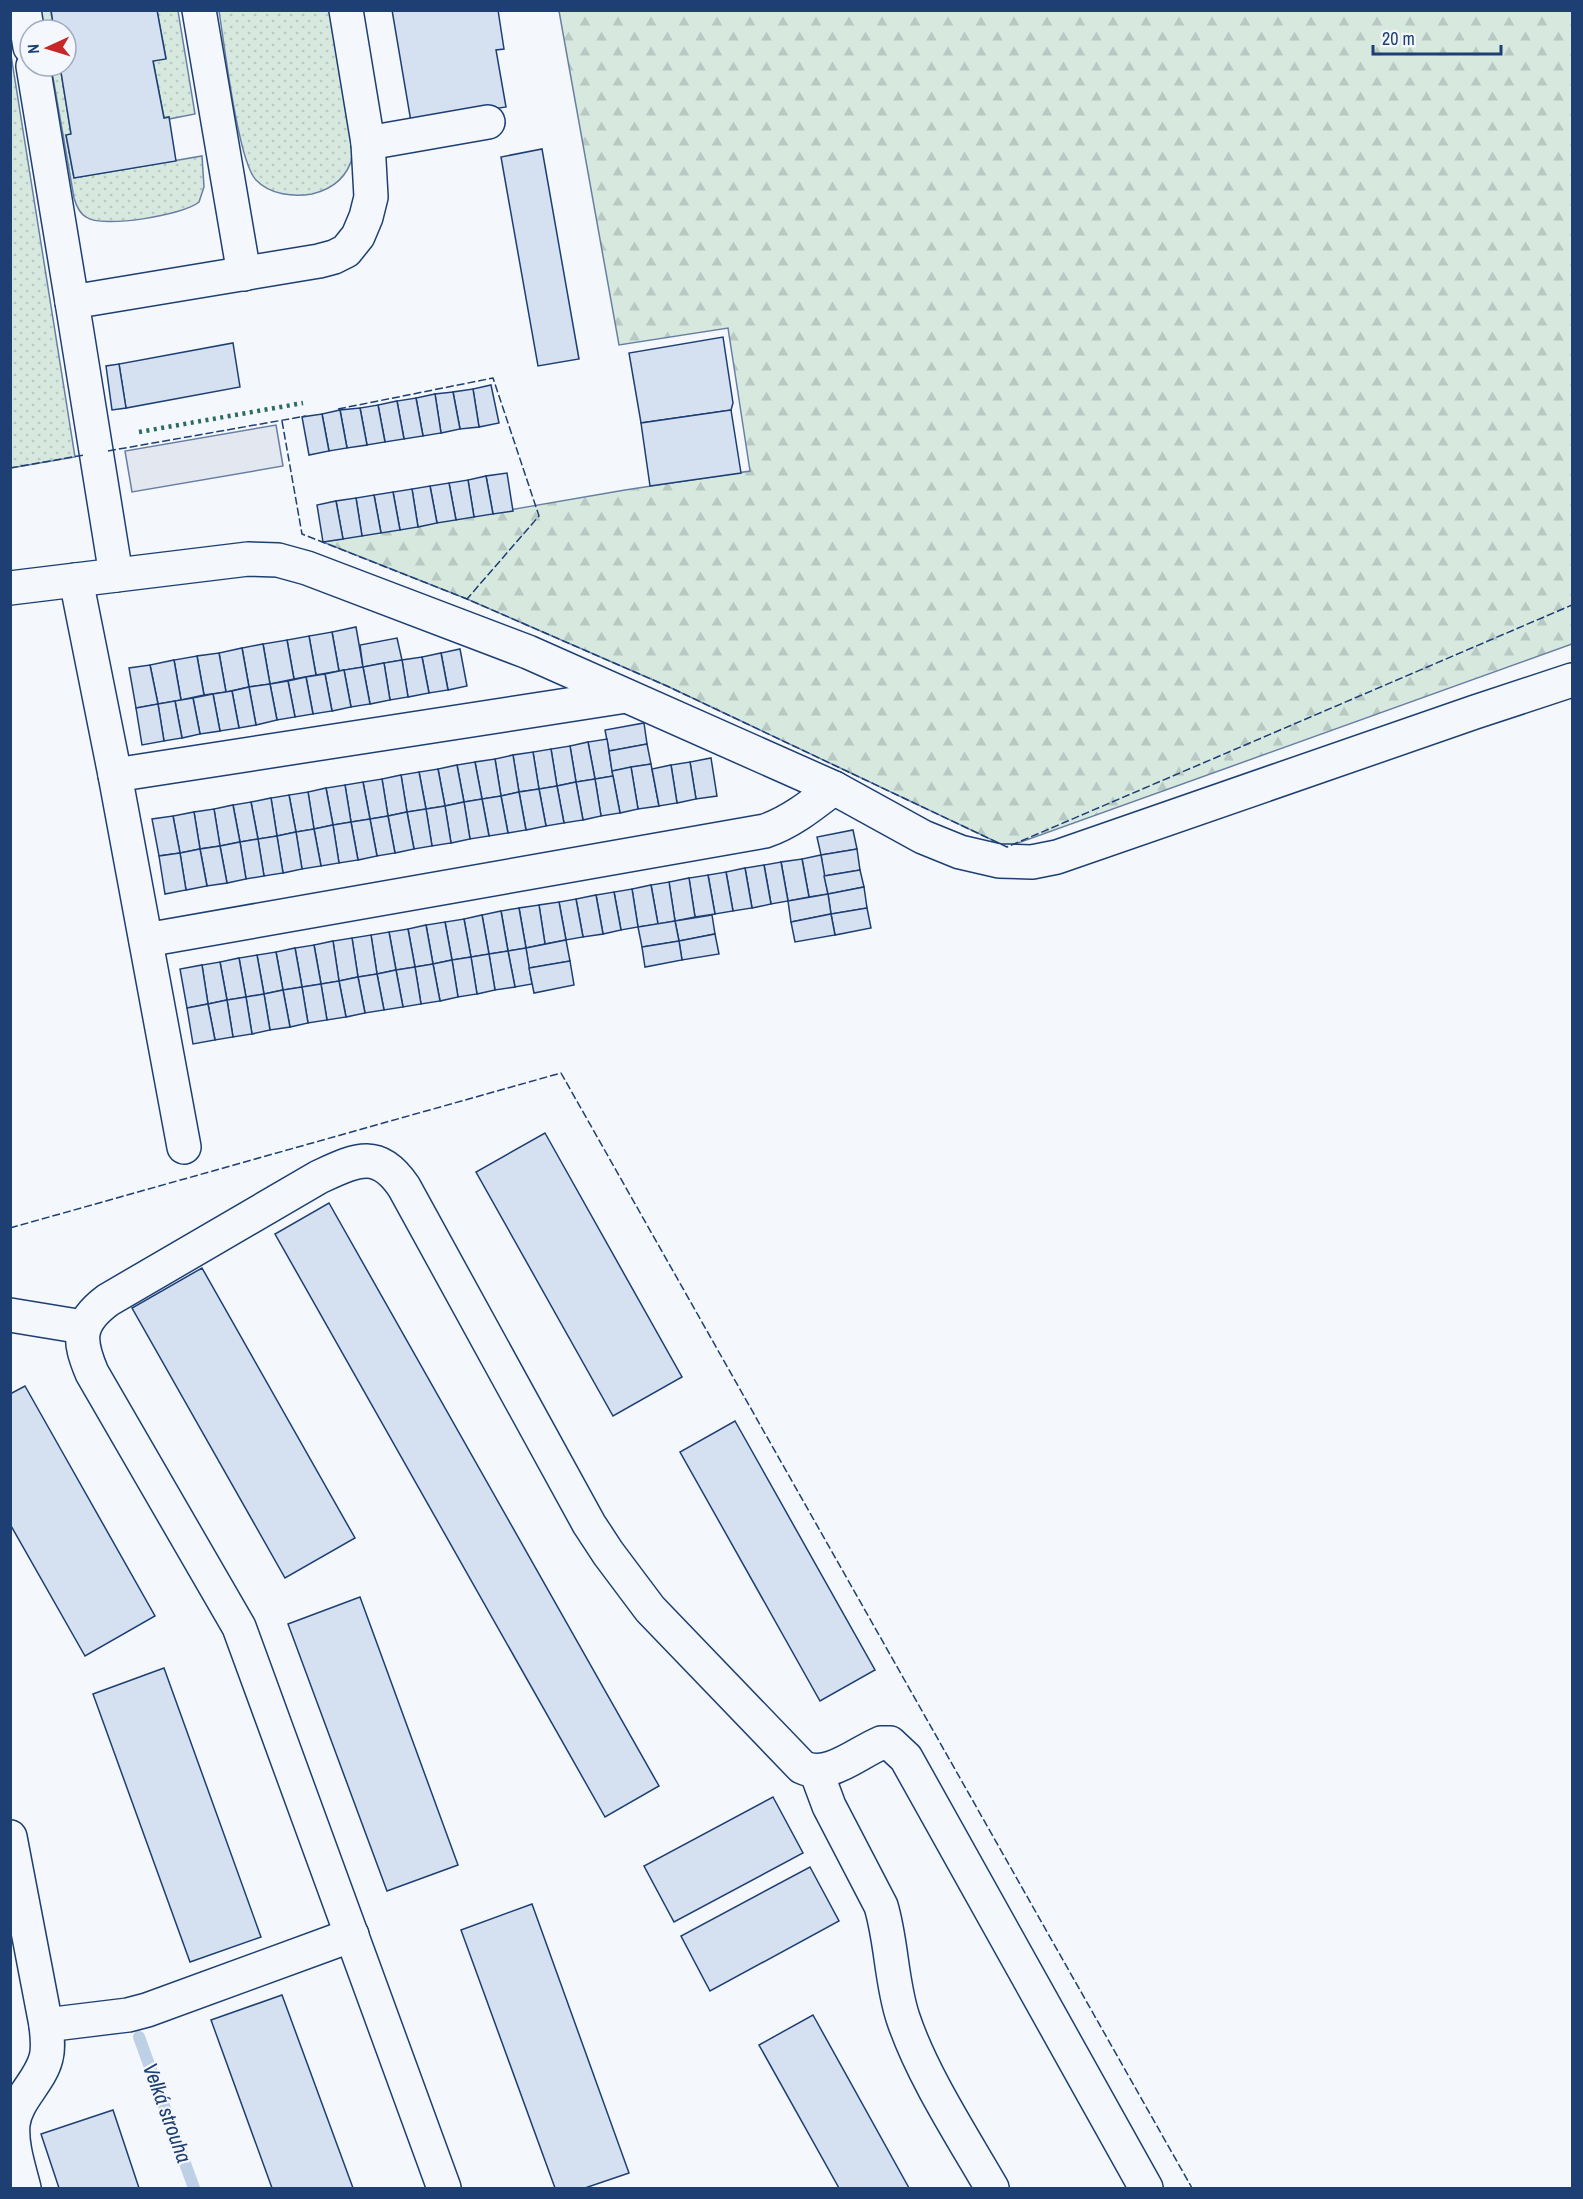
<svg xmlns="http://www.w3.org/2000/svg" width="1583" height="2199" viewBox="0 0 1583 2199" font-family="'Archivo Narrow',sans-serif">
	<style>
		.grass { fill: url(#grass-dots); stroke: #687fa3; stroke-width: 1.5 }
		.forest { fill: url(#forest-firs); stroke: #687fa3; stroke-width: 1.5 }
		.parking { fill: #e3e8f0; stroke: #687fa3; stroke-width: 1.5 }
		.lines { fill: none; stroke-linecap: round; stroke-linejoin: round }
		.stream { stroke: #bed0e5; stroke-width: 12 }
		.building { fill: #d5e0f0; stroke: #1d3f73; stroke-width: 1.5 }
		.minor-casing { stroke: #1d3f73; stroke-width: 36 }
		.minor { stroke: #f4f7fb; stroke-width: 33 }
		.hedge { stroke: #2c6c60; stroke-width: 4.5; stroke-dasharray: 3 4.5; stroke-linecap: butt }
		.fence { stroke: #1d3f73; stroke-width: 1.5; stroke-dasharray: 8 3; stroke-linecap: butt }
		.labels { text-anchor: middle; stroke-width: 4.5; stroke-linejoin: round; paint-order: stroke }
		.water-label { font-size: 21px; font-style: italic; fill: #1d3f73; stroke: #f4f7fb }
	</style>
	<defs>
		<pattern id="grass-dots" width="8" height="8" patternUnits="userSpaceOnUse" patternTransform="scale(1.5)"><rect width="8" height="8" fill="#d7e8df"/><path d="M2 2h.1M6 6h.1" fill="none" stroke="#b8c8c3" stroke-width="1.8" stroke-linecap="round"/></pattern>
		<pattern id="forest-firs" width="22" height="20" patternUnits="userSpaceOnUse" patternTransform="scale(1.5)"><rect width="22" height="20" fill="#d7e8df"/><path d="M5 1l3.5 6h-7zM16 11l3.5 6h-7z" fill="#b8c8c3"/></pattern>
	</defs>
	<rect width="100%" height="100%" fill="#f4f7fb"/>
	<g class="grass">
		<path d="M41,11H51L54,30H44Z"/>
		<path d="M157,11H178L195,114L169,119V117L164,118L153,61L166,58Z"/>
		<path d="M219,11H335L353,155C348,176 333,189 312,194C294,197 270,195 256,180C238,162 224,42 219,11Z"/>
		<path d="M11,55L75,457L11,468H10Z"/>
		<path d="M51,66H60L71,134L66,135L74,178L202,156L204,187L199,202C184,215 102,229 86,217C79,213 76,205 74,198Z"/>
	</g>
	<path class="forest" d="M559,11H1572V644L1007,847L667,686L467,599L323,542L625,490L750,471L728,328L619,345Z"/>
	<path class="parking" d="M276,425L283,466L132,492L125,451Z"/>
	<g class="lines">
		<path class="stream" d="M139,2037L194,2188"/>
	</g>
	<g class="building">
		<path d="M51,10H157L166,59L153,61L164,118L169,117L176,161L74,178L66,135L71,134L60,66H66V30H54Z"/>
		<path d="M392,10H498L504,49L496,50L506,107L411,122Z"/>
		<path d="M542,149L579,359L538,366L501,157Z"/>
		<path d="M723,337L733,403L731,410L641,423L629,353Z"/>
		<path d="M233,343L240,387L126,408L119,364Z"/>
		<path d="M119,364L126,408L112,410L106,366Z"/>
		<path d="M491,385L499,423L479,427L473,389Z"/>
		<path d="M473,389L479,427L460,429L453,392Z"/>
		<path d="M453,392L460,429L441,433L435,394Z"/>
		<path d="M435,394L441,433L423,436L416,398Z"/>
		<path d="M416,398L423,436L404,439L397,401Z"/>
		<path d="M397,401L404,439L385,442L378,405Z"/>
		<path d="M378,405L385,442L367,445L360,408Z"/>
		<path d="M360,408L367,445L347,448L340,410Z"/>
		<path d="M340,410L347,448L329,451L322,414Z"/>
		<path d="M731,410L741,473L650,486L641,423Z"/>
		<path d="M322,414L329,451L309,455L302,417Z"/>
		<path d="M507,473L513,511L493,514L486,476Z"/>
		<path d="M486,476L493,514L474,517L468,480Z"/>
		<path d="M468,480L474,517L456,520L449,483Z"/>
		<path d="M449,483L456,520L437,523L430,486Z"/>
		<path d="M430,486L437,523L418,527L412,489Z"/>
		<path d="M412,489L418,527L400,530L393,492Z"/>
		<path d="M393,492L400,530L381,533L374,495Z"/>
		<path d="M374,495L381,533L362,536L356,498Z"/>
		<path d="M356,498L362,536L343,539L336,501Z"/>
		<path d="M336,501L343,539L323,542L317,505Z"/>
		<path d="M356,627L363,667L339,671L332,632Z"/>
		<path d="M332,632L339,671L316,675L309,636Z"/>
		<path d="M309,636L316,675L294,679L287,640Z"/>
		<path d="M397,638L402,660L363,667L360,645Z"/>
		<path d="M287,640L294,679L270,684L263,644Z"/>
		<path d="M263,644L270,684L249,687L242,648Z"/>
		<path d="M242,648L249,687L226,692L219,653Z"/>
		<path d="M460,649L467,686L448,690L441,653Z"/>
		<path d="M219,653L226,692L204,695L197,656Z"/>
		<path d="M441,653L448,690L429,693L422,657Z"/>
		<path d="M197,656L204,695L181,700L174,660Z"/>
		<path d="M422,657L429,693L408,697L402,660Z"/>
		<path d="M174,660L181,700L158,704L150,665Z"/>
		<path d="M402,660L408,697L390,700L384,663Z"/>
		<path d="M384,663L390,700L370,704L363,667Z"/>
		<path d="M150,665L158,704L136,708L129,668Z"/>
		<path d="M363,667L370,704L351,707L344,670Z"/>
		<path d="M344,670L351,707L332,711L325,674Z"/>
		<path d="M325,674L332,711L313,714L306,677Z"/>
		<path d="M306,677L313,714L295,717L288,681Z"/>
		<path d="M288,681L295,717L277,720L270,684Z"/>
		<path d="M270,684L277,720L256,725L249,687Z"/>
		<path d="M249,687L256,725L239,728L232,691Z"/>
		<path d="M232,691L239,728L220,731L213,694Z"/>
		<path d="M213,694L220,731L200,734L193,698Z"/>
		<path d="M193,698L200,734L182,738L175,701Z"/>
		<path d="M175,701L182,738L164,741L158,704Z"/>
		<path d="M158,704L164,741L142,745L136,708Z"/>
		<path d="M644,723L647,744L609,751L605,730Z"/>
		<path d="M607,739L613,776L595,779L588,742Z"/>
		<path d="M588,742L595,779L576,782L570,746Z"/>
		<path d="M647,744L651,764L612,771L609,751Z"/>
		<path d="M570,746L576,782L557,786L551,749Z"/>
		<path d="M551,749L557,786L539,789L533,752Z"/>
		<path d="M533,752L539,789L519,792L513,755Z"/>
		<path d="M513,755L519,792L501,796L495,759Z"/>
		<path d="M711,758L717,796L696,799L690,762Z"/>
		<path d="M495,759L501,796L482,799L475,762Z"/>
		<path d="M475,762L482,799L464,802L457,765Z"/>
		<path d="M690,762L696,799L677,803L671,765Z"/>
		<path d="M651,764L659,806L638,809L631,767Z"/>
		<path d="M457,765L464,802L445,806L438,769Z"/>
		<path d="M671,765L677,803L659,806L652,769Z"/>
		<path d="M631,767L638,809L620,813L612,771Z"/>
		<path d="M438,769L445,806L426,809L419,772Z"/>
		<path d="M419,772L426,809L407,812L401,775Z"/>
		<path d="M401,775L407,812L388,816L382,779Z"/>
		<path d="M613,776L620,813L601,816L595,779Z"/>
		<path d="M382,779L388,816L370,819L363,782Z"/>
		<path d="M595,779L601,816L583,820L576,782Z"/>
		<path d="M363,782L370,819L351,822L345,785Z"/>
		<path d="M576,782L583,820L564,823L557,786Z"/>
		<path d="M345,785L351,822L333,825L326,788Z"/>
		<path d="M557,786L564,823L546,826L539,789Z"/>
		<path d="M326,788L333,825L314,829L308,792Z"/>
		<path d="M539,789L546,826L526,830L519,792Z"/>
		<path d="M308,792L314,829L296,832L289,795Z"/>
		<path d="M519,792L526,830L508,833L501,796Z"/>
		<path d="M289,795L296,832L277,836L271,798Z"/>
		<path d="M501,796L508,833L489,836L482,799Z"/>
		<path d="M271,798L277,836L258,839L251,802Z"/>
		<path d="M482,799L489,836L470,839L464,802Z"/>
		<path d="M251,802L258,839L240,842L233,805Z"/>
		<path d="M464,802L470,839L451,843L445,806Z"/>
		<path d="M233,805L240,842L220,846L214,809Z"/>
		<path d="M445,806L451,843L432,846L426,809Z"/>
		<path d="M214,809L220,846L200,849L194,812Z"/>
		<path d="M426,809L432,846L414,849L407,812Z"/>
		<path d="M194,812L200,849L180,853L173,816Z"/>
		<path d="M407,812L414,849L395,853L388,816Z"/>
		<path d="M173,816L180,853L159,856L152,819Z"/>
		<path d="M388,816L395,853L377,856L370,819Z"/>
		<path d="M370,819L377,856L358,860L351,822Z"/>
		<path d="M351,822L358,860L339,863L333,825Z"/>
		<path d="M333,825L339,863L321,866L314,829Z"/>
		<path d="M314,829L321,866L302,869L296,832Z"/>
		<path d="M853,830L857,849L821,855L817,837Z"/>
		<path d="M296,832L302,869L283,873L277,836Z"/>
		<path d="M277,836L283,873L264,876L258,839Z"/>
		<path d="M258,839L264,876L246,879L240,842Z"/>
		<path d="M240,842L246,879L227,883L220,846Z"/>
		<path d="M220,846L227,883L207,886L200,849Z"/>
		<path d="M200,849L207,886L186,890L180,853Z"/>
		<path d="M857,849L860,870L824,876L821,855Z"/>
		<path d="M180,853L186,890L165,894L159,856Z"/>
		<path d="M821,855L828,894L809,897L802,859Z"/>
		<path d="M802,859L809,897L788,901L781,862Z"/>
		<path d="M781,862L788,901L771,904L764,865Z"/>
		<path d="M764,865L771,904L752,908L745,868Z"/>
		<path d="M745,868L752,908L733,911L726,872Z"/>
		<path d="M860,870L864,887L828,894L824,876Z"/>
		<path d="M726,872L733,911L715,914L708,875Z"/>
		<path d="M708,875L715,914L695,917L689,878Z"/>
		<path d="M689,878L695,917L675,921L669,882Z"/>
		<path d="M669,882L675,921L658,924L651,885Z"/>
		<path d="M651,885L658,924L638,927L632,889Z"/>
		<path d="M864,887L867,908L831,914L828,894Z"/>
		<path d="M632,889L638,927L621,930L614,892Z"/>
		<path d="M614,892L621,930L603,934L596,895Z"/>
		<path d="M828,894L831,914L791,922L788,901Z"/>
		<path d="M596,895L603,934L583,937L576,899Z"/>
		<path d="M576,899L583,937L566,940L559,902Z"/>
		<path d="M559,902L566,940L545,944L539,905Z"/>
		<path d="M539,905L545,944L526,948L519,908Z"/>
		<path d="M519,908L526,948L508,951L501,911Z"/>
		<path d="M867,908L871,928L835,935L831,914Z"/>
		<path d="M501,911L508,951L489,954L482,915Z"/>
		<path d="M831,914L835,935L795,942L791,922Z"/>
		<path d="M482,915L489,954L471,957L464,919Z"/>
		<path d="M712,915L715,934L679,941L675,921Z"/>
		<path d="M464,919L471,957L452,960L445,922Z"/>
		<path d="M675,921L679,941L642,947L638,927Z"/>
		<path d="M445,922L452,960L433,964L426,925Z"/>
		<path d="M426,925L433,964L415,967L408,929Z"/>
		<path d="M408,929L415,967L396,970L389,932Z"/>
		<path d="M389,932L396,970L377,974L371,935Z"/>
		<path d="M715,934L719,954L682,960L679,941Z"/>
		<path d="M371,935L377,974L358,977L352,938Z"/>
		<path d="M352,938L358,977L339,981L333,941Z"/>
		<path d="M566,940L570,961L529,968L526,948Z"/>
		<path d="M333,941L339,981L321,984L314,945Z"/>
		<path d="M679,941L682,960L645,967L642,947Z"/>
		<path d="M314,945L321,984L302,987L295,948Z"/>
		<path d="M295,948L302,987L283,990L276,952Z"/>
		<path d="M526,948L532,984L515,987L508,951Z"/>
		<path d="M508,951L515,987L495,990L489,954Z"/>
		<path d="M276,952L283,990L264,994L257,955Z"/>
		<path d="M489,954L495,990L477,994L471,957Z"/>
		<path d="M257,955L264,994L246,997L239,958Z"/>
		<path d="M471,957L477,994L458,997L452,960Z"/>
		<path d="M239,958L246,997L227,1000L220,962Z"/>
		<path d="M452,960L458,997L440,1001L433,964Z"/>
		<path d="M570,961L574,985L534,993L529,968Z"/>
		<path d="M220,962L227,1000L208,1004L202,965Z"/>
		<path d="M433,964L440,1001L421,1004L415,967Z"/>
		<path d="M202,965L208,1004L187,1008L180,969Z"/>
		<path d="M415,967L421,1004L403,1007L396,970Z"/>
		<path d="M396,970L403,1007L384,1010L377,974Z"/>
		<path d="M377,974L384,1010L365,1013L358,977Z"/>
		<path d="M358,977L365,1013L346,1017L339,981Z"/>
		<path d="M339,981L346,1017L327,1020L321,984Z"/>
		<path d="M321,984L327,1020L308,1023L302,987Z"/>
		<path d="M302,987L308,1023L290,1027L283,990Z"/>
		<path d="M283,990L290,1027L270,1030L264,994Z"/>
		<path d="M264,994L270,1030L252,1034L246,997Z"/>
		<path d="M246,997L252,1034L233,1037L227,1000Z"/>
		<path d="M227,1000L233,1037L215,1040L208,1004Z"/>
		<path d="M208,1004L215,1040L193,1044L187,1008Z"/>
		<path d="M545,1133L682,1377L613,1416L476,1172Z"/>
		<path d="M329,1203L659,1786L605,1817L275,1234Z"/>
		<path d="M202,1268L355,1538L285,1578L132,1308Z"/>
		<path d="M25,1386L155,1616L85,1656L10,1524V1394Z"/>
		<path d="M735,1421L875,1670L820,1701L680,1452Z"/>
		<path d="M360,1597L458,1865L387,1891L288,1624Z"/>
		<path d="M164,1668L261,1937L190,1962L93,1694Z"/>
		<path d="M773,1797L803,1853L674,1922L644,1866Z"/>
		<path d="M810,1867L839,1921L710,1991L681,1936Z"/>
		<path d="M532,1904L629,2173L585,2188H555L461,1930Z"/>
		<path d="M282,1995L353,2188H272L211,2020Z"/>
		<path d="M813,2015L909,2188H839L759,2045Z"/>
		<path d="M113,2110L139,2188H59L41,2134Z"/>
	</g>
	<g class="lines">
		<g class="minor-casing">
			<g id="minor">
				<path d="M24,10L30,47"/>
				<path d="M199,10L244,274"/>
				<path d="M33,66L72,302"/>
				<path d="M368,143L488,122"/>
				<path d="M116,575L72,302L319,261L334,257L346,251L358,236L366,217L371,197L368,143L346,10"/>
				<path d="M76,580L115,775L184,1147"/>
				<path d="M10,588L248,559L278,560L307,568L528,652L834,788L923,837L960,852L999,861L1032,862L1057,857L1475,712L1572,680"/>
				<path d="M115,775L626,696"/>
				<path d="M146,940L765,831C791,822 812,805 834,788"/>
				<path d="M10,1315L83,1327"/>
				<path d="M816,1771L829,1806L881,1906C892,1943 891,1982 903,2018C922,2075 962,2136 992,2188"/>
				<path d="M10,1837L46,2025C47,2036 49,2047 46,2058C40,2082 16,2099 13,2124C11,2145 19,2168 24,2188"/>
				<path d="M46,2025L128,2015L147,2010L352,1935"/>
				<path d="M444,2188L239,1627L92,1373C78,1340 77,1323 108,1300L319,1177C356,1160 378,1148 404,1187L589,1524L608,1553L650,1609L802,1767C828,1780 857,1753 881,1743H890L906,1758L1146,2188"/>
			</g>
		</g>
		<use href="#minor" class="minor"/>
		<path class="hedge" d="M139,432L303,403"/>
		<g class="fence">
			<path d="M338,409L493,378L539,516L467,599L667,686L1007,847L1572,605"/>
			<path d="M282,421L302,534L467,599"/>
			<path d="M108,451L306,416"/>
			<path d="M10,468L84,455"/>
			<path d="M10,1228L561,1073L1192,2188"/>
		</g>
	</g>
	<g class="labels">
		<g class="water-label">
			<text transform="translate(167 2113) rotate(70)" y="7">Velká strouha</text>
		</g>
	</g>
	<rect width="1583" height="2199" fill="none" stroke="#1d3f73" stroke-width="24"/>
	<g transform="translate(48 48) rotate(266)"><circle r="28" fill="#f4f7fb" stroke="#9eadc5" stroke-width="1.5"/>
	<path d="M0-4.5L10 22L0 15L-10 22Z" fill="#c62828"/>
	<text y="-9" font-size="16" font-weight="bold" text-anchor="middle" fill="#1d3f73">N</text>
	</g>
	<path d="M1373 45v9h128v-9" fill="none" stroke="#1d3f73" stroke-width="3"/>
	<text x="1382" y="45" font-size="18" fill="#1d3f73" stroke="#f4f7fb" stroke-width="4.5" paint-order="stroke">20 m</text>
</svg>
